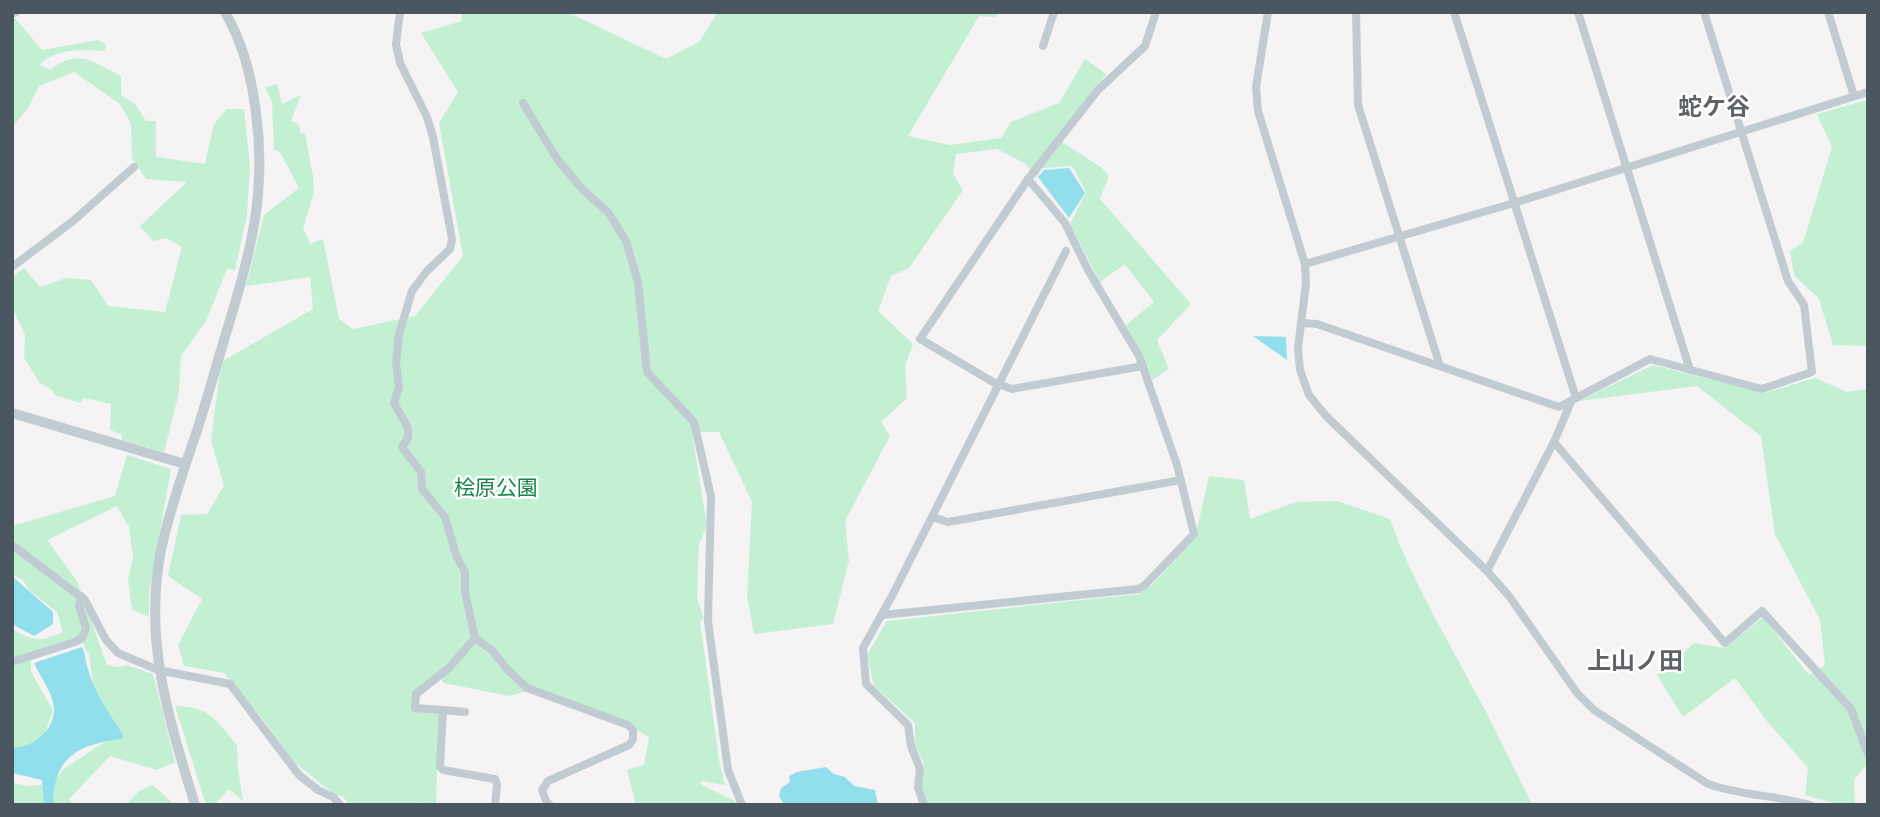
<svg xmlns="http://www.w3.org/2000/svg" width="1880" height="817" viewBox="0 0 1880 817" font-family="'Source Sans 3','Noto Sans JP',sans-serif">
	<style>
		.green { fill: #c3f0d3 }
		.water { fill: #91deed }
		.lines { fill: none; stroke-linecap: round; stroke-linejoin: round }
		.minor { stroke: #c1cbd2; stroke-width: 8 }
		.tertiary { stroke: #c1cbd2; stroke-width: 10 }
		.labels { text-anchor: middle; stroke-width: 5; stroke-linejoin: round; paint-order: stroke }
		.park-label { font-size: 21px; fill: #188549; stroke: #fff }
		.quarter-label { font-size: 24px; font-weight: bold; fill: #5f6368; stroke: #fff }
	</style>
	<rect width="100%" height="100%" fill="#f5f3f3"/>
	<g class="green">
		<path d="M461,12H567L666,59L699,42L718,12H1000L995,17L979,16L908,136L950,145L1001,138L1011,122L1059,103L1085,59L1106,74L1056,138L1102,168L1109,176L1100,199L1191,304L1157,340L1169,369L1151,381L1126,325L1154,302L1125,264L1100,282L1070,224L1086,192L1072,166L1043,168L1036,178L1026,164L997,149L956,154L953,174L963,190L909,268L891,276L878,311L913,344L905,366L907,398L881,422L890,436L845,521L849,560L833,624L754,634L747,596L752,502L719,432H692L707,526L699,544L697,599L704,618L700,621L719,760L725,785L700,781L702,785L735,801L736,805H636L627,770L644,765L649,737L615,718L535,689L509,696L444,683L439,675L416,694L415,708L439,714L436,804L419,802L418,805H350L343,797L334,794L294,762L262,718L224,673L184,666L178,645L202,599L168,576L181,515L207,514L224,486L211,440L221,362L313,309L310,277L246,286L264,215L299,188L280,152L274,150L272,102L265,87L277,84L282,104L301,95L291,121L299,124L300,132L305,134L313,176L314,193L303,228L310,244L323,239L339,319L353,329L415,316L463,256L439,123L458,92L421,33L462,21Z"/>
		<path d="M15,18L42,50L98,40L106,44L105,51C81,49 57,48 39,65L50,70C80,48 91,61 121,76V95L135,104L146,121H156V157L205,164L214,124L227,109H244L250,165L247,215L235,270L227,269L206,321L181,356L179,392L164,452L122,440L121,434L110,430L111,404L84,398L80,403L55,395L52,390L40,383L24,358L25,335L12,307V277L24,268L40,287L66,278L91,280L108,306L165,312L182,247L166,238L153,241L140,226L187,182L146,179L132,158L131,124L120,104L74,72L39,86L28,108L12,127V20Z"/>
		<path d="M1867,100L1868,346L1833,345L1819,299L1794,275L1790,251L1803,243L1832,147L1817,114Z"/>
		<path d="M1653,365L1764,393L1815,378L1847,392L1868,389V763L1854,780L1855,805H1841L1805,795L1808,768L1767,721L1735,678L1683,717L1657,675L1694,643L1725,648L1763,617L1809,675L1825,665L1820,620L1775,534L1761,436L1697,386L1579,401Z"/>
		<path d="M127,455L171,469L149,593V617L132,609L128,580L133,557L129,527L117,506L47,540L77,581L107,665L118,667L127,665L153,674L175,762L157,770L110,756L69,799L74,805H12V782L25,786L52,784L65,768L120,732L94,692L89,655L83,643L70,641L31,655V672L53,710L42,742L12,754V629C35,642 40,642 63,632L57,612L29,590L23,580L12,574V526L115,496Z"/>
		<path d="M1209,476L1244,480L1250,519L1296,502L1337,501L1390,519C1412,581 1446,637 1477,695C1497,731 1513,769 1533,805H926L921,785L924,763L915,745V723L874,686L867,655L887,621L1138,594L1152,585L1195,538Z"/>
		<path d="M175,706C209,706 216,720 237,745L238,768L243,801L229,789L214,805H206Z"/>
		<path d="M153,785L175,805H126L139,791Z"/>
	</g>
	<g class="water">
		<path d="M1069,168L1085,193L1069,218L1038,177L1044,170Z"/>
		<path d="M1253,336L1286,337L1287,360Z"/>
		<path d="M12,576L53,612V624L34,636L12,624Z"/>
		<path d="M82,647C86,654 85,661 88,669C94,693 110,714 123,735L122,739C79,744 53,757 53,805H44L42,780L12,773V748C37,748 61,724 52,699C49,688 39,674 34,663Z"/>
		<path d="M826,767L834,774L845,777L854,786L875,790L878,805H782L783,803L779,796L781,788L790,782L789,776L797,772Z"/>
	</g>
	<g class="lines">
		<g class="minor">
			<path d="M400,12L396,44L400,63L427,117L433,137L452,239L450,249L426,272L412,291L399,334L396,362L399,387L394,403L408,428V438L402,447L421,472L422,489L445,517L456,555L465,572V592L475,638L492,650L507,669L527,688L628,725L633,730V739L629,745L548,781L542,790L546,801L550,805"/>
			<path d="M1268,12L1256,87L1258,111L1305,264L1306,283L1298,348L1300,370L1309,395L1326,416L1487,571L1509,596L1577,693L1594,710L1708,784C1741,796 1776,795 1810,805"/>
			<path d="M1356,12L1358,105L1440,366"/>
			<path d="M1454,12L1576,398"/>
			<path d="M1578,12L1690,370"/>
			<path d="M1828,12L1854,96"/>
			<path d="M12,14L16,12"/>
			<path d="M1043,46L1054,12"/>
			<path d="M523,103L557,159L583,190L608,212L626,241L638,282L647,372L694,422L711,497L708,621L728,770L742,805"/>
			<path d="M1305,264L1514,203L1868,92"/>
			<path d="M12,267L73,221L134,167"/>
			<path d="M1302,323L1317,324L1559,407L1650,359L1762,389L1812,372L1804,305L1788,281L1704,12"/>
			<path d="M1143,366L1012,389L993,382L920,339L1028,179L1098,90L1145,46L1156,12"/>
			<path d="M1554,442L1725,643L1762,611L1851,709L1868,754"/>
			<path d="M932,517L948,522L1181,480"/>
			<path d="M12,545L85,600L106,640L118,653L158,670L230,684L299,775L318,790L333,797L340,805"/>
			<path d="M1487,571L1554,442L1571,402"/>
			<path d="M882,615L1138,589L1144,586L1194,534L1177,465L1139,356L1088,270L1065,223L1028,179"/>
			<path d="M12,662L75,642L82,638L86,628L79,606L81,596"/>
			<path d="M443,710L415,708L416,694L449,668L475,638"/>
			<path d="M465,712L443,710L440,767L443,770L495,779L497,785L495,805"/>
			<path d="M924,805L918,788L920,769L911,746L908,725L866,684L863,648L892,596L1066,251"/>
		</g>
		<g class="tertiary">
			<path d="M12,413L185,464"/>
			<path d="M195,805C169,719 143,641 161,550C168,516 180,481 191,448C203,415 212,380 222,347C247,263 268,201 256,113C252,78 243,43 225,12"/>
		</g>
	</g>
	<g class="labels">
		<g class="park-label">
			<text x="496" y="495">桧原公園</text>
		</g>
		<g class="quarter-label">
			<text x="1714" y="115">蛇ケ谷</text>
			<text x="1635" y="669">上山ノ田</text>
		</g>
	</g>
	<rect width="1880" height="817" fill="none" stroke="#4a5761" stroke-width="28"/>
</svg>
